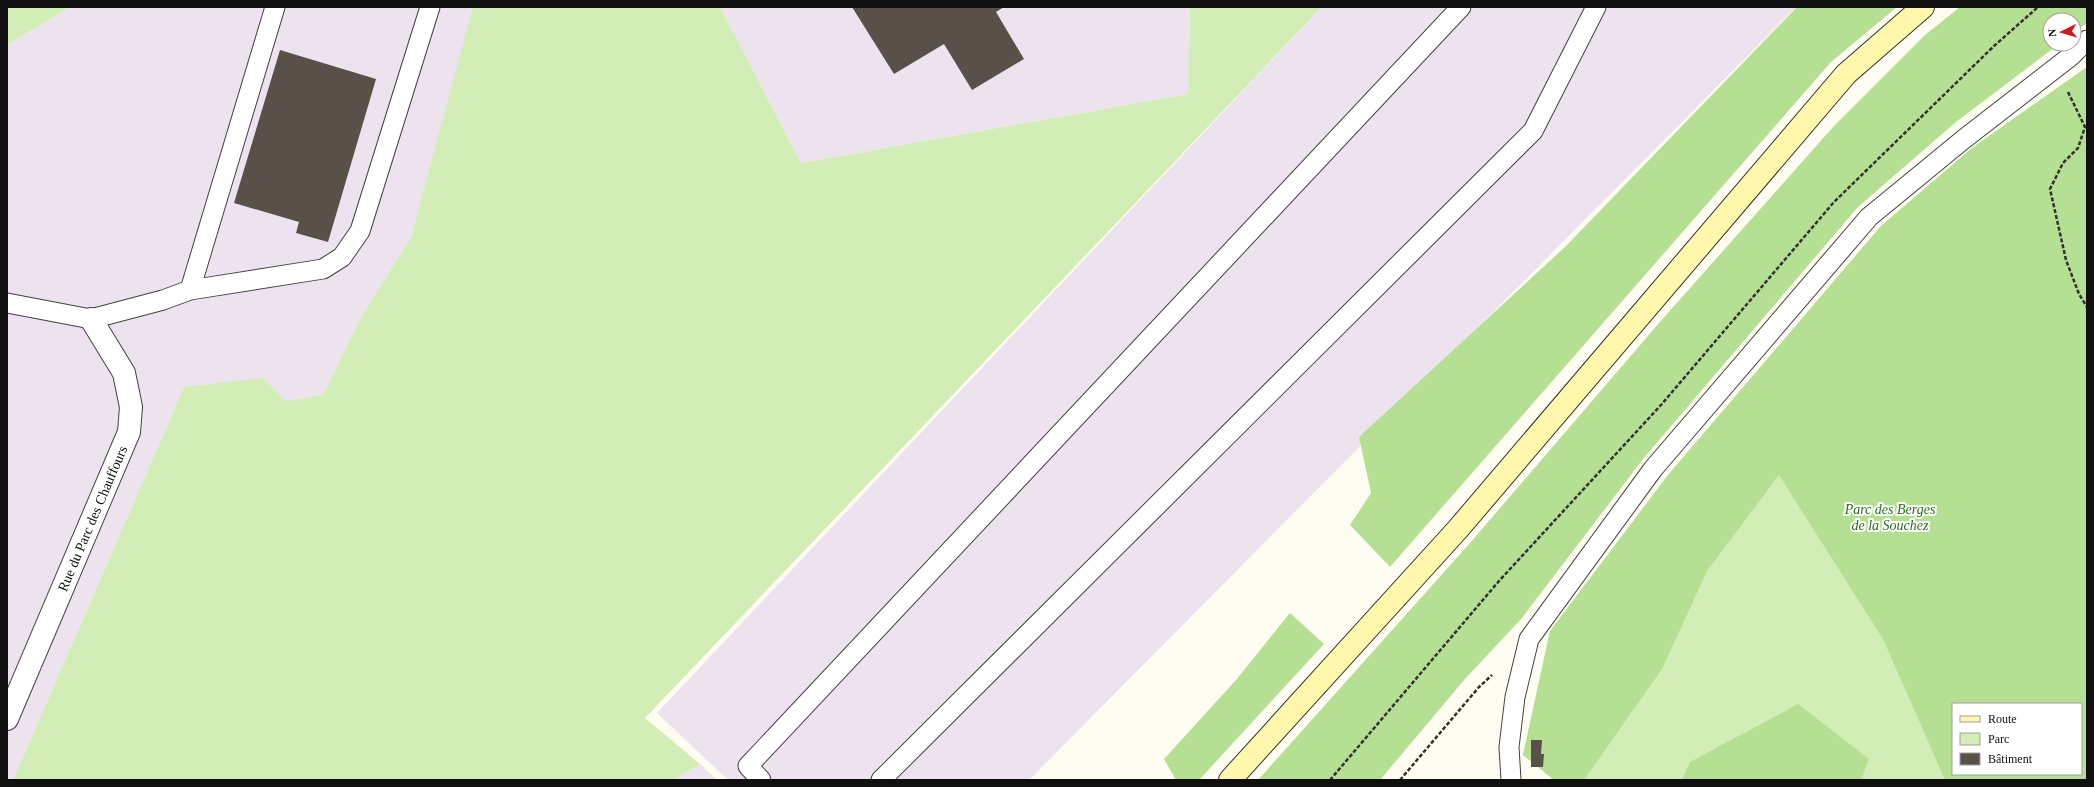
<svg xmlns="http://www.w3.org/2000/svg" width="2094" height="787" viewBox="0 0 2094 787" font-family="Georgia,serif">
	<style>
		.industrial { fill: #ede3ee }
		.green { fill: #d2eeb6; fill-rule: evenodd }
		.forest { fill: #b5e094; fill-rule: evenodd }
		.building { fill: #59504a }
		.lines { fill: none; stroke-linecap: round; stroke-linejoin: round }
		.service-casing { stroke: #424242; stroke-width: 21 }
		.minor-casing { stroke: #424242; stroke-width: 24 }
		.secondary-casing { stroke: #313131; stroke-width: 24 }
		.path { stroke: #313131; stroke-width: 2.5; stroke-dasharray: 4 2; stroke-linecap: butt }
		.service { stroke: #fff; stroke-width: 19 }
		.minor { stroke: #fff; stroke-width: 22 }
		.secondary { stroke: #fff7ac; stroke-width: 22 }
		.labels { text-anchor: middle; stroke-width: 4; stroke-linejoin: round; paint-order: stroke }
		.park-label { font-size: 14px; font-style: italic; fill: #296e18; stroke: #fff }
		.street-label { font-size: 14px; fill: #0f0f0f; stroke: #fff }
	</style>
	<rect width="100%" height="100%" fill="#fffcf1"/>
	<g class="industrial">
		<path d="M70,7H474L411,237L359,321L323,395L286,401L184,387L13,780H7V45Z"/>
		<path d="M720,7H1190L1188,94L801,163Z"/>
		<path d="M1322,7H1796L1029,780H728L657,713Z"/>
		<path d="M700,764L717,780H674Z"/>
	</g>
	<g class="green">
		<path d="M7,7H70L7,45Z"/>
		<path d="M473,7H720L801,163L1188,94L1190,7H1322L645,718L700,764L674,780H13L184,387L263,378L286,401L323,395L359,321L411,237Z"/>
		<path d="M2087,67V780H1554L1523,755L1550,631L1668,475L1881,226L1972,148ZM1953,704H2081V774H1953Z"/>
	</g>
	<g class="forest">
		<path d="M1797,7H1897L1831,62L1390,567L1350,525L1371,493L1359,437L1565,247Z"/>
		<path d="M1960,7H2087V23L2074,32V20H2050V44H2059L1956,122L1858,207L1643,459L1522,618L1465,679L1380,780H1258L1470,543L1659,323L1833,127L1925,35Z"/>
		<path d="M2087,67V780H1945L1883,639L1779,475L1707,571L1662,669L1584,780H1554L1523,755L1550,631L1668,475L1881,226L1972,148ZM1953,704H2081V774H1953Z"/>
		<path d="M1290,613L1324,644L1199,780H1176L1164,759L1236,680Z"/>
		<path d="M1798,704L1869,759L1861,780H1682L1690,762Z"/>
	</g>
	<g class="building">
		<path d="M852,7H1004L996,12L1024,59L972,90L944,44L894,74Z"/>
		<path d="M280,50L376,79L328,242L296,233L299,222L234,203Z"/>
		<path d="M1531,740H1542L1541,754H1544L1543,767H1531Z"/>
	</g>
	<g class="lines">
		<g class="service-casing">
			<g id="service">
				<path d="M190,290L275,7"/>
				<path d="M7,303L91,319L163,300L190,290L323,269L342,257L360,231L430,7"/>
				<path d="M761,780L748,766L1461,7"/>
				<path d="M881,780L1533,131L1596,7"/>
				<path d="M1511,780L1509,747L1515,697L1529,639L1653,469L1869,217L1964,139L2071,56L2087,40"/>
			</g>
		</g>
		<g class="minor-casing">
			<g id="minor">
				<path id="s1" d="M7,719L129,432L131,407L124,373L91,319"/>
			</g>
		</g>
		<g class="secondary-casing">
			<path id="secondary" d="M1230,780L1458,529L1846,74L1923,7"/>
		</g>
		<g class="path">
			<path d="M2068,92L2085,127L2078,148L2063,163L2050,189L2066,260L2079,294L2087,307"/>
			<path d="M1330,780L1499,581L1661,405L1834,202L1994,46L2038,7"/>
			<path d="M1400,780L1479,687L1492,675"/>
		</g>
		<use href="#service" class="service"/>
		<use href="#minor" class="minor"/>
		<use href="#secondary" class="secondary"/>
	</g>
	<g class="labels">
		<g class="park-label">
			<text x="1890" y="514">Parc des Berges<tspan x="1890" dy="16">de la Souchez</tspan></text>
		</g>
		<g class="street-label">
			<text dy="5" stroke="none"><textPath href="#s1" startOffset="218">Rue du Parc des Chauffours</textPath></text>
		</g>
	</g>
	<rect width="2094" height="787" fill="none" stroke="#0f0f0f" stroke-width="16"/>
	<rect x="1952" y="703" width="130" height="72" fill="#ffffff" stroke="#9f9f9f"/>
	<rect x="1960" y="716" width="20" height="6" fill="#fff7ac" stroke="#9f9f9f"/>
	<text x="1988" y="723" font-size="12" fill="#0f0f0f">Route</text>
	<rect x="1960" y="733" width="20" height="12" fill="#d2eeb6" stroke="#9f9f9f"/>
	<text x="1988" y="743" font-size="12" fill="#0f0f0f">Parc</text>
	<rect x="1960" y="753" width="20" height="12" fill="#59504a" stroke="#9f9f9f"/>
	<text x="1988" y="763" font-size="12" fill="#0f0f0f">Bâtiment</text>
	<g transform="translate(2062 32) rotate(265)"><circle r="19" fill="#ffffff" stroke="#9f9f9f"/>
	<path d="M0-3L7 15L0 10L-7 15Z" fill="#cd191f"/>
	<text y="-6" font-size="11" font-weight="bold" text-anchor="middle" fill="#0f0f0f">N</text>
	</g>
</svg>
